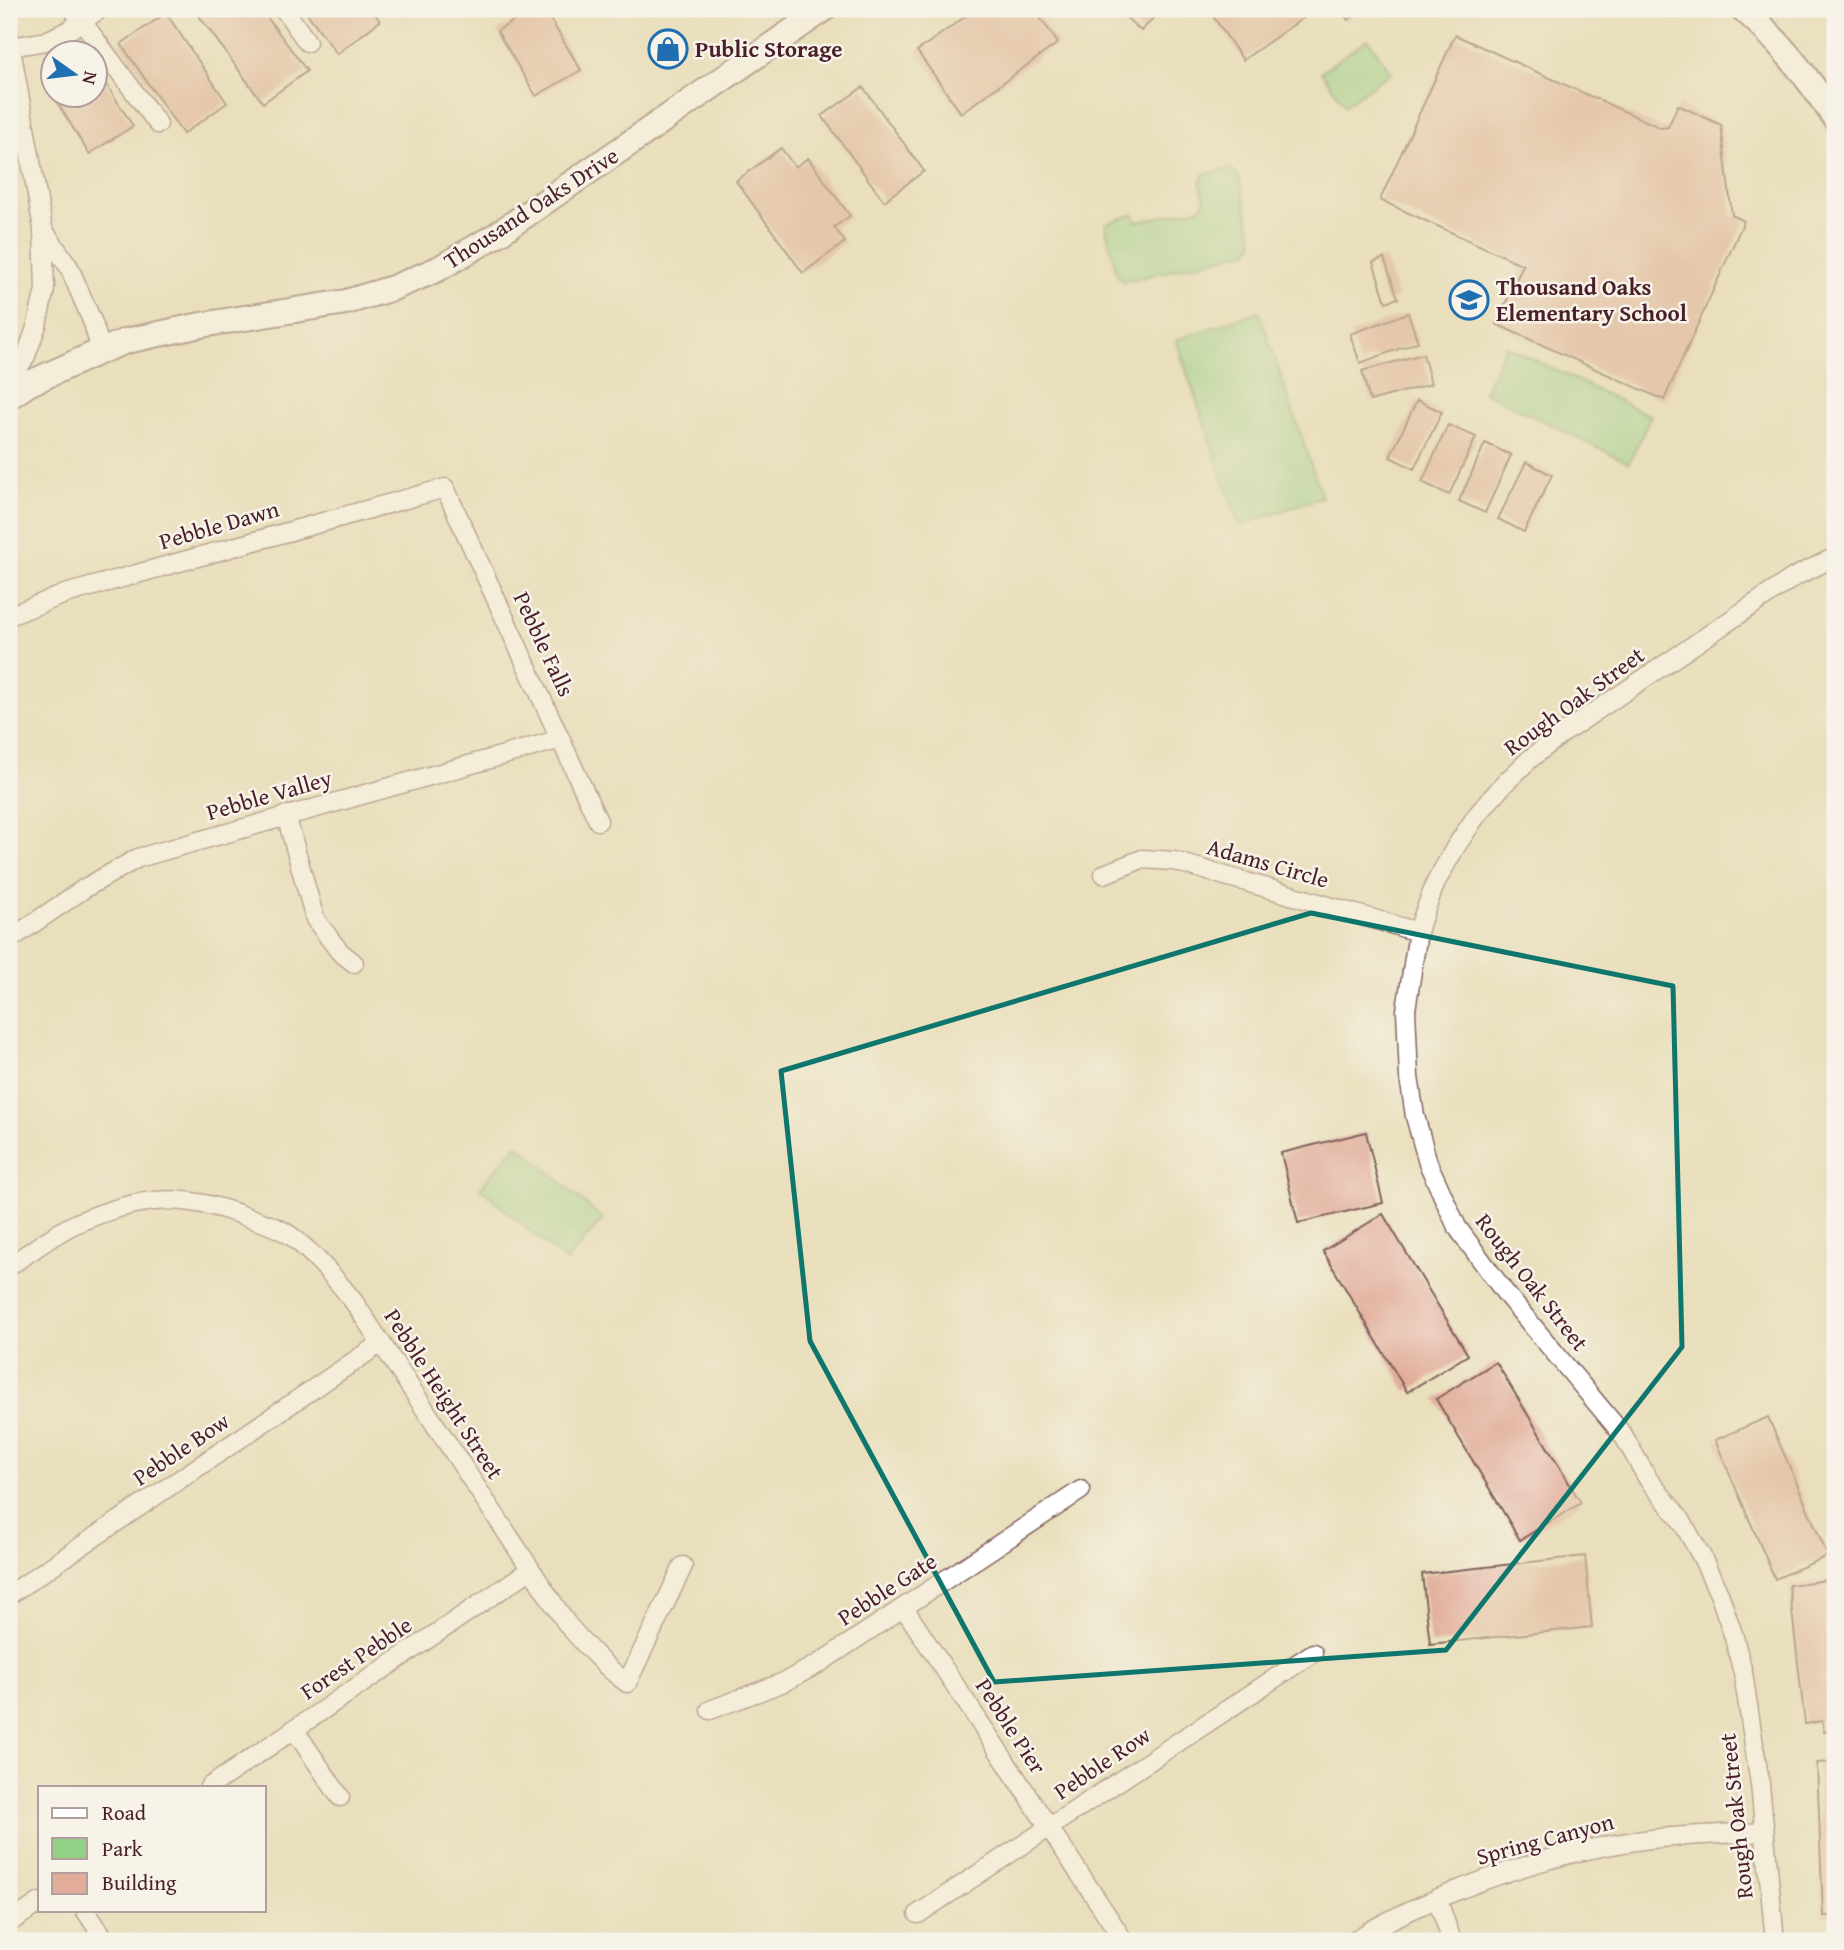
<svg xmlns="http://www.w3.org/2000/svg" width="1844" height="1950" viewBox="0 0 1844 1950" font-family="'Gentium Book Plus',serif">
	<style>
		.green { fill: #92d086; stroke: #6e7858; stroke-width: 2 }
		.building { fill: #e1ac99 }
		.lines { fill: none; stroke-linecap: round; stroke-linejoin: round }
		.street-casing { stroke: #82625e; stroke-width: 21 }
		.secondary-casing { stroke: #82625e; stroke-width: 28 }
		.street { stroke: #fff; stroke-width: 18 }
		.secondary { stroke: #fff; stroke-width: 24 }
		.marked { fill: none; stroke: #0f766e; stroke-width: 5; stroke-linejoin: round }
		.labels { text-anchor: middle; stroke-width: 5; stroke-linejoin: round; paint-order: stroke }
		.poi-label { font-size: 23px; font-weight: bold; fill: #4a1f2b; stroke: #f7f3e8; text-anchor: start }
		.street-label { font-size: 23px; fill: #4a1f2b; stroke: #f7f3e8 }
	</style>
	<rect width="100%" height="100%" fill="#f7f3e8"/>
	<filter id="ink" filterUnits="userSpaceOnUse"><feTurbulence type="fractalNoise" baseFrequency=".0143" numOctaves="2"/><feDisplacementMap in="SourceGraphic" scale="14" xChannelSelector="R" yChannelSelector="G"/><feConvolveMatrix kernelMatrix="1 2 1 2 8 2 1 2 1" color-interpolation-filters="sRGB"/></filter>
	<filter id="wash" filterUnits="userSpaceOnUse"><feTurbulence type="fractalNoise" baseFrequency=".00686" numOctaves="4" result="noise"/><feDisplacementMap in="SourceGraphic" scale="28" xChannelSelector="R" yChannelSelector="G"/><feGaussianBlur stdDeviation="1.57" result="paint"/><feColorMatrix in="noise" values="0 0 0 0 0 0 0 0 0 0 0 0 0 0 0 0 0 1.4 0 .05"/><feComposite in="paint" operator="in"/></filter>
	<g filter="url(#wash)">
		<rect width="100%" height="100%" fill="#e9dfbc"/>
		<g class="green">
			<path d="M1368,39L1391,72L1345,105L1321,72Z"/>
			<path d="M1230,168L1239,177L1254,242L1248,251L1124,282L1117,275L1105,224L1133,214L1136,222L1199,208L1205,200L1200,183L1204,174Z"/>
			<path d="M1259,311L1322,497L1239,526L1176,340Z"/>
			<path d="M1506,346L1651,416L1629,463L1484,392Z"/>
			<path d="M517,1144L603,1219L566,1262L480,1188Z"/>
		</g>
		<g id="blocks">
			<g class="building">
				<path d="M194,9H261L307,71L263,103Z"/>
				<path d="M304,9H371L380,21L337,54Z"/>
				<path d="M534,9H544L581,70L536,96L497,31Z"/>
				<path d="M976,9H1034L1058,43L961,113L917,51Z"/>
				<path d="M1117,9H1162L1141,31Z"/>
				<path d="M1208,9H1316L1243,60Z"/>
				<path d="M1340,9H1363L1348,20Z"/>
				<path d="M166,13L227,103L183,134L121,44Z"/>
				<path d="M1455,35L1661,128L1668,127L1678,105L1721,125L1732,215L1744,221L1664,400L1496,324L1523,265L1380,200Z"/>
				<path d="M94,65L133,126L89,154L52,94H94Z"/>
				<path d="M863,87L924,171L884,201L822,116Z"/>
				<path d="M781,148L795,167L808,158L850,216L834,227L845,242L803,273L736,181Z"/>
				<path d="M9,199H11L15,253H9Z"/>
				<path d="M1384,258L1398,298L1386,302L1373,262Z"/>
				<path d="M1408,313L1418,342L1360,363L1350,334Z"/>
				<path d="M1423,354L1431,384L1370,401L1362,371Z"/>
				<path d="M1417,400L1442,412L1414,469L1390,457Z"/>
				<path d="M1448,425L1476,437L1449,495L1422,482Z"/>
				<path d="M1485,443L1511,455L1485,513L1459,501Z"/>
				<path d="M1526,462L1552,475L1524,532L1498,519Z"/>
				<path d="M1366,1132L1383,1203L1298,1223L1281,1153Z"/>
				<path d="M1383,1214L1468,1355L1407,1392L1323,1251Z"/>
				<path d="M1496,1362L1581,1503L1520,1540L1436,1399Z"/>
				<path d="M1768,1417L1828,1556L1775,1579L1715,1440Z"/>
				<path d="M1585,1556L1592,1627L1430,1644L1422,1574Z"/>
				<path d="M1835,1579V1731L1824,1732L1822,1721L1805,1724L1789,1585Z"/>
				<path d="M1835,1762V1916H1823L1817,1763Z"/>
			</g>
		</g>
	</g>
	<g filter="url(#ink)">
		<use href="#blocks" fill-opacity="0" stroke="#82625e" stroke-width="2"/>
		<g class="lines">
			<g class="street-casing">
				<g id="street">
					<path d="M73,9L158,124"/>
					<path d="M284,9L307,42"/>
					<path d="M9,37L43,229L45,289L37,325L26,356L9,383"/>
					<path d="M11,47L46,41L69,30L100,9"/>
					<path d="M43,229L69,267L93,323L101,351"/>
					<path d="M9,616L65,594L445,488L598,821"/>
					<path d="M286,815L315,919L339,951L354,963"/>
					<path d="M1104,874L1142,859L1174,861L1418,932"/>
					<path d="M9,940L85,888L138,858L561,739"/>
					<path d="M9,1266C31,1252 53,1234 77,1223C140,1196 182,1192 247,1217C264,1223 282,1228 295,1239C318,1258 336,1279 354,1302L567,1624C586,1646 604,1666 627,1683L683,1566"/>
					<path d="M9,1595L381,1343"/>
					<path d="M904,1608L1124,1941"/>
					<path d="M710,1710L784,1682L818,1664L1081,1490"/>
					<path d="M294,1729L340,1797"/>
					<path d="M209,1787L530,1570"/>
					<path d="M1437,1898L1452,1941"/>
					<path d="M85,1910L106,1941"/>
					<path d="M918,1914L1313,1653"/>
					<path d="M9,1923L40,1902"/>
					<path d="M1353,1941C1380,1924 1409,1910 1439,1898C1502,1871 1567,1851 1635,1841C1677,1835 1721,1834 1764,1832"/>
					<path d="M1775,1941L1760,1784L1743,1673L1734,1637L1720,1596L1702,1557L1681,1520L1648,1479L1623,1435L1506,1294L1457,1227L1428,1163L1415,1116L1409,1077L1406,1010L1418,932L1422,919L1436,882L1455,848L1477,815L1503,785L1531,758L1562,734L1794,577L1835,557"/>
				</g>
			</g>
			<g class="secondary-casing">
				<g id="secondary">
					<path d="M1743,9C1780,41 1808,78 1835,118"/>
					<path d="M9,397L28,384L101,351L126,341L201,325L346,302L393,288L438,269L498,234L824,9"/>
				</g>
			</g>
			<use href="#street" class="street"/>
			<use href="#secondary" class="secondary"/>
		</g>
	</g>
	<path d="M0 0H1844V1950H0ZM1311,913L1673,986L1682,1347L1446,1650L994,1682L810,1341L781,1071Z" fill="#e9dfbc" fill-opacity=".55" fill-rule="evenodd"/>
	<path class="marked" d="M1311,913L1673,986L1682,1347L1446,1650L994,1682L810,1341L781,1071Z"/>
	<defs>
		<g id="shop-ring" transform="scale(2.0125)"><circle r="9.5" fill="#f7f3e8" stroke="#1f6fb2" stroke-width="1.5"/><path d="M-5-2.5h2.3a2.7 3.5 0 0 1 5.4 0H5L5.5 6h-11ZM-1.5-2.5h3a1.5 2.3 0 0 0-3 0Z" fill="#1f6fb2"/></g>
		<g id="school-ring" transform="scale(2.0125)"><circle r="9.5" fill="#f7f3e8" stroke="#1f6fb2" stroke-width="1.5"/><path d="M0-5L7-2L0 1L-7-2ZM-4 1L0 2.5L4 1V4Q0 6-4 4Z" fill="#1f6fb2"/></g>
	</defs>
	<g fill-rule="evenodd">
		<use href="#shop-ring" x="668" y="49"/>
		<use href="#school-ring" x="1469" y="300"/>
	</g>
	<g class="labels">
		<g class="poi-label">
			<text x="695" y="57">Public Storage</text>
			<text x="1496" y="295">Thousand Oaks<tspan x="1496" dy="26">Elementary School</tspan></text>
		</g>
		<g class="street-label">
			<text transform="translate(531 208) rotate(-33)" y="8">Thousand Oaks Drive</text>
			<text transform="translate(219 525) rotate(-16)" y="8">Pebble Dawn</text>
			<text transform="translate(544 644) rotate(65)" y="8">Pebble Falls</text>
			<text transform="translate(1574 701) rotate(-36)" y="8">Rough Oak Street</text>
			<text transform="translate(269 795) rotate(-16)" y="8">Pebble Valley</text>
			<text transform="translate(1268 863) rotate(16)" y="8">Adams Circle</text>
			<text transform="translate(1532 1282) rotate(52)" y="8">Rough Oak Street</text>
			<text transform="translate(444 1394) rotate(57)" y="8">Pebble Height Street</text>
			<text transform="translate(181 1449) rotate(-34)" y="8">Pebble Bow</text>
			<text transform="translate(887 1589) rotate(-33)" y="8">Pebble Gate</text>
			<text transform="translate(356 1658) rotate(-34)" y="8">Forest Pebble</text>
			<text transform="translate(1011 1726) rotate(57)" y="8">Pebble Pier</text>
			<text transform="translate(1102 1763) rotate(-34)" y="8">Pebble Row</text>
			<text transform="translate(1736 1816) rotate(-96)" y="8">Rough Oak Street</text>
			<text transform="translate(1545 1839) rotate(-15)" y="8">Spring Canyon</text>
		</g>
	</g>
	<rect width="1844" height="1950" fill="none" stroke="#f7f3e8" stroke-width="35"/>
	<rect x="38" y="1786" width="228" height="126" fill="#f7f3e8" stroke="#b29e9c" stroke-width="2"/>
	<rect x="52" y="1808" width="35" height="10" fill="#ffffff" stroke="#b29e9c" stroke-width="2"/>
	<text x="102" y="1820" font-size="21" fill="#4a1f2b">Road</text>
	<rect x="52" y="1838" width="35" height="21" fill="#92d086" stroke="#b29e9c" stroke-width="2"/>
	<text x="102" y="1856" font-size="21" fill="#4a1f2b">Park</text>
	<rect x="52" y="1873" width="35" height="21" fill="#e1ac99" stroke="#b29e9c" stroke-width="2"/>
	<text x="102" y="1890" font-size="21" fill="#4a1f2b">Building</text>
	<g transform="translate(74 74) rotate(104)"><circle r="33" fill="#f7f3e8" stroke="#b29e9c" stroke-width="2"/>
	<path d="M0-5L12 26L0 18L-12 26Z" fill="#1f6fb2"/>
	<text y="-10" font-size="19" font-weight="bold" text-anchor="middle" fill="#4a1f2b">N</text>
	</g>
</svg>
